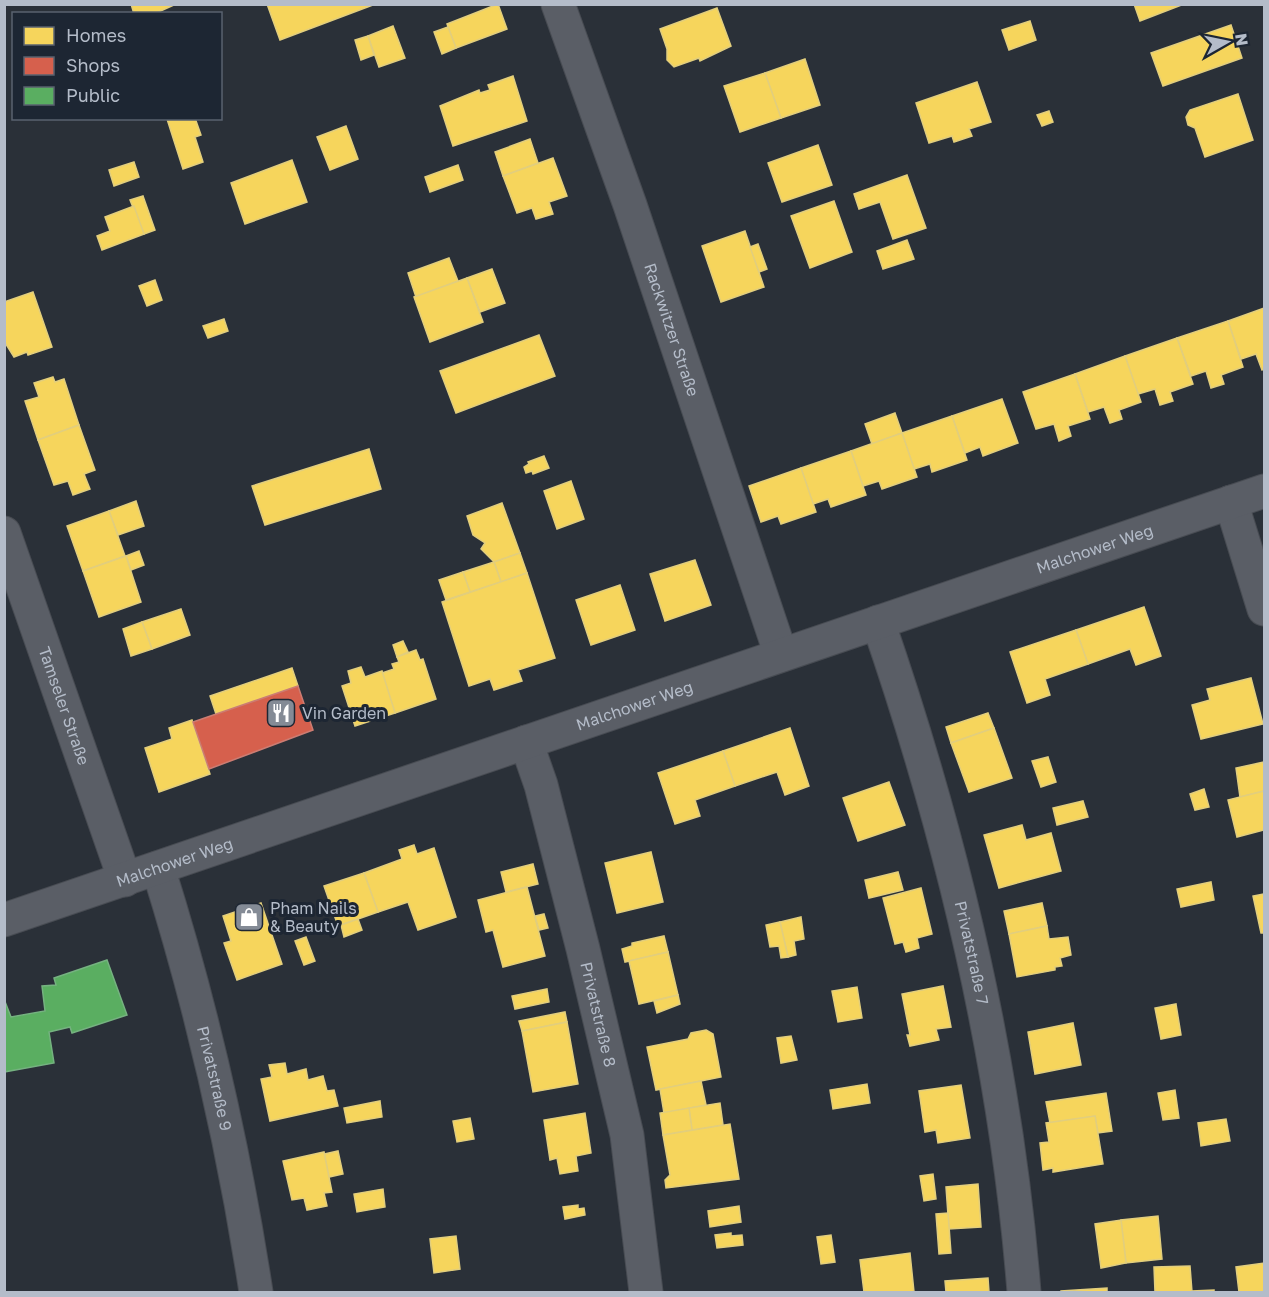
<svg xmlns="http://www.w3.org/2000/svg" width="1269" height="1297" viewBox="0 0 1269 1297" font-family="'Golos Text',sans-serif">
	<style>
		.homes { fill: #f6d55c; stroke: #e2ce7d; stroke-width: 1.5 }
		.shops { fill: #d6604d; stroke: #cc7c72; stroke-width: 1.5 }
		.public { fill: #5aae61; stroke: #75b280; stroke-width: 1.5 }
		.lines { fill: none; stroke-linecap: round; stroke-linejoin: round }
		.minor-casing { stroke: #484c53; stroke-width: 35 }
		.minor { stroke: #5a5e66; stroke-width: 33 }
		.labels { text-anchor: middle; stroke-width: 6; stroke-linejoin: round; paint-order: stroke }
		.street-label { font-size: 16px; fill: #b4bcc9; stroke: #1d2633 }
		.poi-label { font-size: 16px; fill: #b4bcc9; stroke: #1d2633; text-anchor: start }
	</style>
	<rect width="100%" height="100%" fill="#2a3038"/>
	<g class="homes">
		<path d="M131,4H176L154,14H134Z"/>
		<path d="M267,4H373V5L280,40Z"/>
		<path d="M498,4L507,29L456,48L447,24Z"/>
		<path d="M1134,4H1184L1140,21Z"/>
		<path d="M717,8L731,46L700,61L699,58L674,67L667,60V49L660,29Z"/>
		<path d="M1030,21L1036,40L1009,50L1002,30Z"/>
		<path d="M1231,25L1242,58L1163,86L1151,53Z"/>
		<path d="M393,26L405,58L379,67L368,36Z"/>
		<path d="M448,27L456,48L442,54L434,32Z"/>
		<path d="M368,36L374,55L361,60L355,40Z"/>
		<path d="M805,59L820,105L781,118L765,73Z"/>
		<path d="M765,73L781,118L740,132L724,86Z"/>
		<path d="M513,76L527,121L453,146L440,106L479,90L480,93L490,90L488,85Z"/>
		<path d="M977,82L991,122L969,129L972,136L954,142L952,136L929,143L916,103Z"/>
		<path d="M1238,94L1253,140L1205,157L1195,128L1188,125L1186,117L1190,110Z"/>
		<path d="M1049,111L1053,122L1042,126L1037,115Z"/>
		<path d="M195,118L201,135L195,137L203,162L183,169L167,119Z"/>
		<path d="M346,126L358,159L330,170L317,137Z"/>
		<path d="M530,139L538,163L503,176L495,152Z"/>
		<path d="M818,145L832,185L782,202L768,163Z"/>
		<path d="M553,158L567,196L549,202L553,214L536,219L532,208L517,213L503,176Z"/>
		<path d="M292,160L307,202L245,224L231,183Z"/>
		<path d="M134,162L139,177L114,186L109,170Z"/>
		<path d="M458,165L463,180L430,192L425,177Z"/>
		<path d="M907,175L926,228L893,239L880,202L859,209L854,194Z"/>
		<path d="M143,196L155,230L144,234L130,200Z"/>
		<path d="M834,201L852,252L810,268L791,216Z"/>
		<path d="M134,206L144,234L102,250L97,236L110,231L105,217Z"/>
		<path d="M745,231L764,287L721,302L702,246Z"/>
		<path d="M907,240L914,259L883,269L877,251Z"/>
		<path d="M758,244L767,269L759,272L750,247Z"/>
		<path d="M449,258L458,281L416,297L408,273Z"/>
		<path d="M492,269L505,303L480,312L467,278Z"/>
		<path d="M467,278L483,322L430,342L414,297Z"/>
		<path d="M155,280L162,300L147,306L139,286Z"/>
		<path d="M33,292L52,347L28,355L27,352L14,357L4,341V302Z"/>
		<path d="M1264,308V369L1262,370L1256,354L1241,359L1228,321Z"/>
		<path d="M224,319L228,331L208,338L203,326Z"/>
		<path d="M1228,321L1243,367L1221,375L1224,384L1211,388L1206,371L1191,376L1177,338Z"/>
		<path d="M539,335L555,376L456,413L440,371Z"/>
		<path d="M1177,338L1193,384L1170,392L1173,401L1160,405L1155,389L1138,394L1125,356Z"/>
		<path d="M1125,356L1141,402L1119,410L1122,419L1110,423L1104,407L1088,412L1075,374Z"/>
		<path d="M1075,374L1090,419L1068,426L1071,436L1059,441L1054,424L1036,429L1023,392Z"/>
		<path d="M53,377L55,382L64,379L79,425L38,440L25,401L39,397L34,383Z"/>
		<path d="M1002,399L1018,443L983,456L980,447L965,453L952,416Z"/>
		<path d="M895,413L902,433L872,444L865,424Z"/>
		<path d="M952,416L967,460L932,472L930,464L914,469L902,433Z"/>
		<path d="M79,425L95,470L84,474L90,489L73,495L68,481L54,485L38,440Z"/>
		<path d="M902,433L917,477L882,489L879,481L863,486L851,451Z"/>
		<path d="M369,449L381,489L265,525L252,486Z"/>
		<path d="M851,451L866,495L831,507L828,499L813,504L801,468Z"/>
		<path d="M544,456L549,468L533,474L532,471L526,473L524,467L529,464L528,462Z"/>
		<path d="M801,468L816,512L781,524L778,516L761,522L749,486Z"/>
		<path d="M571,481L584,519L557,529L544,491Z"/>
		<path d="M136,501L144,526L118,535L109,511Z"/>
		<path d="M502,503L520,553L494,562L481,549L485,543L473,535L467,516Z"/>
		<path d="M109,511L125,556L83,571L67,526Z"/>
		<path d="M139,551L144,565L131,570L126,556Z"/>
		<path d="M520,553L527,573L501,582L494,562Z"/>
		<path d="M126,556L141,602L99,617L83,571Z"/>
		<path d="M695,560L711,605L665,621L650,574Z"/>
		<path d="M494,562L501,582L470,592L463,572Z"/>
		<path d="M463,572L470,592L446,600L439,580Z"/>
		<path d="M527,573L555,658L518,670L522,681L494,690L490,679L469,686L442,602Z"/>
		<path d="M620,585L635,630L591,645L576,600Z"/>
		<path d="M1144,607L1161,656L1136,665L1130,649L1088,664L1076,630Z"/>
		<path d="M181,609L190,635L152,649L142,622Z"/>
		<path d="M142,622L152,649L131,656L123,629Z"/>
		<path d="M1076,630L1088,664L1045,679L1050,695L1027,703L1010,652Z"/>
		<path d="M403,641L408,652L397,657L393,645Z"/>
		<path d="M416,650L420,660L423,659L436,699L395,713L382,673L394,669L392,664L399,662L397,657Z"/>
		<path d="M361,667L365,677L382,671L395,713L355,726L342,686L351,683L348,671Z"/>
		<path d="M292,668L298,686L216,714L210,696Z"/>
		<path d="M1251,678L1263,724L1201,739L1192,705L1210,700L1207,689Z"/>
		<path d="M988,713L994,728L951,743L946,727Z"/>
		<path d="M192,720L210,774L159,792L145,748L172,739L169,728Z"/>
		<path d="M790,728L809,786L785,795L777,772L735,786L723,751Z"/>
		<path d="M994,728L1012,778L969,792L951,743Z"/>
		<path d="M723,751L735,786L695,800L700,816L675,824L658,773Z"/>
		<path d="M1048,757L1056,782L1041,787L1032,761Z"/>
		<path d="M1264,762V791L1240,797L1236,768Z"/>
		<path d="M889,782L905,825L858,841L843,798Z"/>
		<path d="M1204,789L1209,807L1195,810L1190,794Z"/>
		<path d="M1264,791V830L1237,837L1228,800Z"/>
		<path d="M1083,801L1088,817L1057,825L1053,808Z"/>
		<path d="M1022,825L1026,840L1051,833L1061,871L999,888L984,835Z"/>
		<path d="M414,845L417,854L434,848L456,917L418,930L408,902L378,912L364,873L402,859L399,850Z"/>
		<path d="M651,852L663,902L617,913L605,863Z"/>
		<path d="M533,864L538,884L506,892L501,872Z"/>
		<path d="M898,872L903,890L869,898L865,880Z"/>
		<path d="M364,873L378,912L338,926L324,886Z"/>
		<path d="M1211,882L1214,900L1181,907L1177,889Z"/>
		<path d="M527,887L545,956L503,967L493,930L486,932L478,900Z"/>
		<path d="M921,888L932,934L917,938L919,948L906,952L903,942L895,944L883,898Z"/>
		<path d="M1264,894V933H1261L1253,896Z"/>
		<path d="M261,903L282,964L237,980L224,943L231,941L223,916Z"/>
		<path d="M1042,903L1047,926L1009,934L1004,911Z"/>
		<path d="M544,914L548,928L539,930L535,916Z"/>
		<path d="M801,917L804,939L794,941L796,955L788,957L780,922Z"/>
		<path d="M358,919L362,930L344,937L341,925Z"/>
		<path d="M780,922L788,957L781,958L779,946L770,947L766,925Z"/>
		<path d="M1047,926L1049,939L1068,937L1071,955L1060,958L1062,966L1055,967V970L1017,977L1009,934Z"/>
		<path d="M664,936L668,952L625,962L622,949L632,946V943Z"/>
		<path d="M306,937L315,961L304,965L295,941Z"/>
		<path d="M668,952L678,995L639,1004L629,961Z"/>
		<path d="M943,986L951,1027L936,1029L939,1040L910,1046L907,1035H910L902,994Z"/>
		<path d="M857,987L862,1018L838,1022L832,991Z"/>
		<path d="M547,989L549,1002L515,1009L512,996Z"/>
		<path d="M678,995L680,1004L657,1013L654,1001Z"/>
		<path d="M1176,1004L1181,1035L1161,1039L1155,1008Z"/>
		<path d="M565,1012L567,1022L522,1031L519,1021Z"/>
		<path d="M567,1022L578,1084L533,1092L522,1031Z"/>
		<path d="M1073,1023L1081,1065L1035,1074L1028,1032Z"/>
		<path d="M706,1030L713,1034L721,1077L656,1090L647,1047L688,1039L691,1033Z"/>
		<path d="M791,1036L797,1060L781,1063L777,1038Z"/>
		<path d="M285,1063L287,1074L306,1069L308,1080L323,1076L327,1091L334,1090L338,1106L270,1121L261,1079L272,1077L269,1065Z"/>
		<path d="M701,1081L706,1105L664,1113L660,1089Z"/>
		<path d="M867,1084L870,1103L833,1109L830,1090Z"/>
		<path d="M961,1085L970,1138L938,1143L936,1130L925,1132L919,1091Z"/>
		<path d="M1175,1090L1179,1118L1163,1120L1158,1093Z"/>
		<path d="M1106,1093L1112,1131L1098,1133L1095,1116L1050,1123L1046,1102Z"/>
		<path d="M380,1101L382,1117L347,1123L344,1108Z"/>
		<path d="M720,1103L723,1125L692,1130L689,1108Z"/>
		<path d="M689,1108L692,1130L663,1135L660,1113Z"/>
		<path d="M585,1113L591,1153L576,1156L578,1171L560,1174L557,1158L550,1160L544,1120Z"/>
		<path d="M1095,1116L1103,1164L1053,1172V1168L1043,1170L1040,1143L1049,1142L1046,1123Z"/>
		<path d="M470,1118L474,1139L457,1142L453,1121Z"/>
		<path d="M1226,1119L1230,1141L1201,1146L1198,1123Z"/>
		<path d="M730,1124L739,1179L666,1188L665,1180L670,1175L663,1135Z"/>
		<path d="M338,1151L343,1174L329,1177L324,1154Z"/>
		<path d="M324,1152L332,1192L324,1193L327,1206L307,1210L304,1198L292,1200L283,1161Z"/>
		<path d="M933,1174L936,1199L924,1201L920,1176Z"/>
		<path d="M978,1184L981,1227L949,1229L946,1187Z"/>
		<path d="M383,1189L385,1207L357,1212L354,1194Z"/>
		<path d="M578,1205V1209L584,1208L585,1215L565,1219L563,1207Z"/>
		<path d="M739,1206L741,1222L710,1227L708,1211Z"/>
		<path d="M948,1213L951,1253L939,1254L936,1214Z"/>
		<path d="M1158,1216L1162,1259L1126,1263L1121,1220Z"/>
		<path d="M1121,1220L1126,1263L1101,1268L1095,1224Z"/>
		<path d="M731,1233V1236L742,1235L743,1245L717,1248L715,1235Z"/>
		<path d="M831,1235L835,1262L821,1264L817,1237Z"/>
		<path d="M456,1236L460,1269L434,1273L430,1239Z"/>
		<path d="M910,1253L914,1292H864L860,1260Z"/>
		<path d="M1264,1263V1292H1239L1236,1267Z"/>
		<path d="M1190,1266L1192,1292H1155L1154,1267Z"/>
		<path d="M988,1278L989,1292H946L945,1281Z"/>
		<path d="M1107,1288V1292H1061V1291Z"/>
		<path d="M1214,1290V1292H1192V1291Z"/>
	</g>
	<path class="shops" d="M298,686L313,730L209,769L193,722Z"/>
	<path class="public" d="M107,960L127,1015L72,1033L70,1027L49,1032L54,1063L4,1072V999L11,1017L45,1011L42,986L56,985L54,978Z"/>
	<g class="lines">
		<g class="minor-casing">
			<g id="minor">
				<path id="s1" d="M558,4L630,205L781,655"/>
				<path d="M1231,502L1264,609"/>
				<path id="s2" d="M4,533L125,880"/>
				<path id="s3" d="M878,622C953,840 1006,1063 1024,1292"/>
				<path id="s4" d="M526,742L541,785L583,949L627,1135L646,1292"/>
				<path id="s5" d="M158,868C202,1008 234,1148 256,1292"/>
				<path id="s6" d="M4,920L1264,491"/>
			</g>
		</g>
		<use href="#minor" class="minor"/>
	</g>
	<defs>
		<g id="restaurant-square" transform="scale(1.5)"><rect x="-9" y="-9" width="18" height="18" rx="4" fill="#848b96" stroke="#1d2633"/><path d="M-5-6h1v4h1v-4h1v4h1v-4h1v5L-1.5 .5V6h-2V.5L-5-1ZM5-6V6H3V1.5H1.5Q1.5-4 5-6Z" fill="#fff"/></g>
		<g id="shop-square" transform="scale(1.5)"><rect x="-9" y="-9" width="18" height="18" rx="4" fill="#848b96" stroke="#1d2633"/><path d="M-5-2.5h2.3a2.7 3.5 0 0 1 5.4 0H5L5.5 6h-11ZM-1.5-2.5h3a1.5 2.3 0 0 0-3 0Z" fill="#fff"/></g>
	</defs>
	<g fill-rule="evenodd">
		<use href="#restaurant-square" x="281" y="713"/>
		<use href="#shop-square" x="249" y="917"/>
	</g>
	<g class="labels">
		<g class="street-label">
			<text dy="6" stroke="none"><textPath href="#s1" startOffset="345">Rackwitzer Straße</textPath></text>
			<text dy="6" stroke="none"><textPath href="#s6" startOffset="1152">Malchower Weg</textPath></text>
			<text dy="6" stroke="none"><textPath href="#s6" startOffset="666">Malchower Weg</textPath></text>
			<text dy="6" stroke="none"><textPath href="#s2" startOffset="183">Tamseler Straße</textPath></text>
			<text dy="6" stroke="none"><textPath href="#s6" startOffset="180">Malchower Weg</textPath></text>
			<text dy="6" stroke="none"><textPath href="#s3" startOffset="344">Privatstraße 7</textPath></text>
			<text dy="6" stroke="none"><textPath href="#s4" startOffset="282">Privatstraße 8</textPath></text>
			<text dy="6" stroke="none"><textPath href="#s5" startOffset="218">Privatstraße 9</textPath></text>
		</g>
		<g class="poi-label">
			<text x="302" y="719">Vin Garden</text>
			<text x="270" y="914">Pham Nails<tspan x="270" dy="18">&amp; Beauty</tspan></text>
		</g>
	</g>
	<rect width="1269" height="1297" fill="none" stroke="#b4bcc9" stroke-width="12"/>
	<rect x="12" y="12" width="210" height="108" fill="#1d2633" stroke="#59626f" stroke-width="1.5"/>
	<rect x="24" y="27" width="30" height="18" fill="#f6d55c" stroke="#59626f" stroke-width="1.5"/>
	<text x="66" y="42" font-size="18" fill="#b4bcc9">Homes</text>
	<rect x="24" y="57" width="30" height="18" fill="#d6604d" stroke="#59626f" stroke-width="1.5"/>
	<text x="66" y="72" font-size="18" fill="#b4bcc9">Shops</text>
	<rect x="24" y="87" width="30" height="18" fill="#5aae61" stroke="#59626f" stroke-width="1.5"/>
	<text x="66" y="102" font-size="18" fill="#b4bcc9">Public</text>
	<g transform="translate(1227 42) rotate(81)" stroke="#1d2633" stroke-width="4.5" paint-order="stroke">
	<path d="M0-4.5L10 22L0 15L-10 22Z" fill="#b4bcc9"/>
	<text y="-9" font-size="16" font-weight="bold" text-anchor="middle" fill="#b4bcc9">N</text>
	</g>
</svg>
